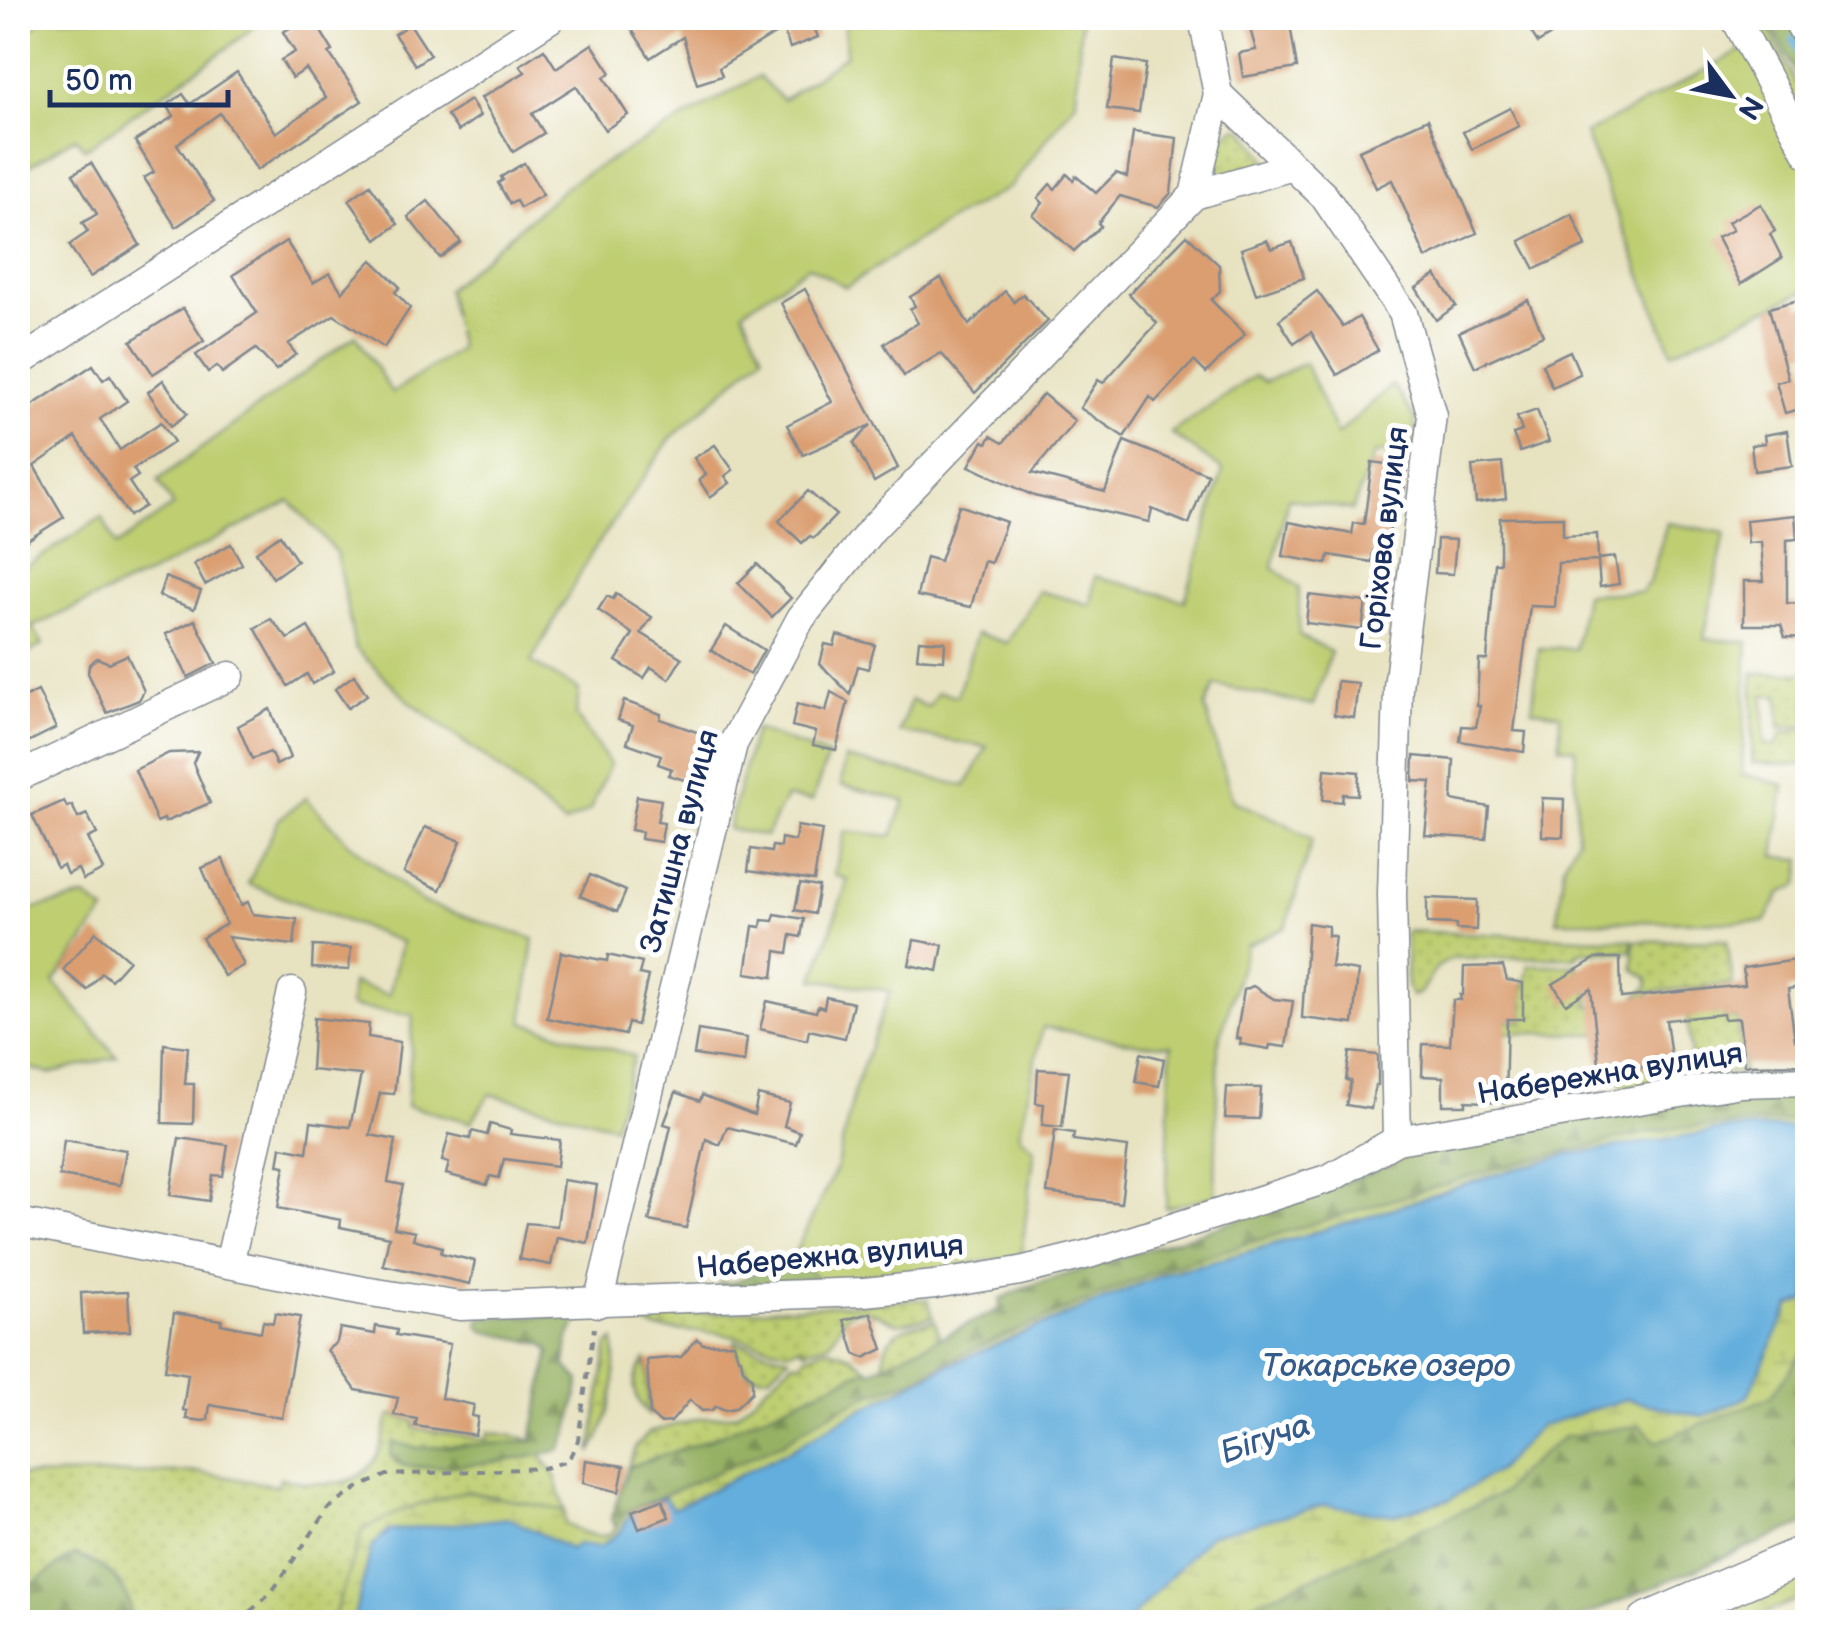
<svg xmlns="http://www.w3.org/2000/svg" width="1825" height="1640" viewBox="0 0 1825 1640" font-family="'Balsamiq Sans',sans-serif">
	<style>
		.grass { fill: url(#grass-dots); stroke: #6c7e68; stroke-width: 2.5 }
		.forest { fill: url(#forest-firs); stroke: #587060; stroke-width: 2.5 }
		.wetland { fill: url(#wetland-marsh); stroke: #6c7e68; stroke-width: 2.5 }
		.garden { fill: #bece71; stroke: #6c7e68; stroke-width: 2.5 }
		.water { fill: #64aedc; stroke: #406e9d; stroke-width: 2.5 }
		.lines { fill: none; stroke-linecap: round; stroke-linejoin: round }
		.stream { stroke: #64aedc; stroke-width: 8 }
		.building { fill: #da9e71 }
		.lane-casing { stroke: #81888f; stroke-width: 18 }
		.street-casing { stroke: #81888f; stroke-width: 31 }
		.secondary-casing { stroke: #81888f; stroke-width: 41 }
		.path { stroke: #81888f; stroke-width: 4; stroke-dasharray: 8 8; stroke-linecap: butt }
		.lane { stroke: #fff; stroke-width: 14 }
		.street { stroke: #fff; stroke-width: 28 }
		.secondary { stroke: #fff; stroke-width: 38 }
		.labels { text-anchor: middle; stroke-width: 10; stroke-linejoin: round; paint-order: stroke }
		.street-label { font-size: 30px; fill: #1b2f5e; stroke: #fff }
		.water-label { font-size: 32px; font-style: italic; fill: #355b8a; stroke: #fff }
	</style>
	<defs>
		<pattern id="grass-dots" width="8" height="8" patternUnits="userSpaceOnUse" patternTransform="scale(2.5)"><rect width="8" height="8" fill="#bece71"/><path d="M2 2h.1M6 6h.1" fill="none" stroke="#a3b164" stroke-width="1.8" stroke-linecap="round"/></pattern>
		<pattern id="forest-firs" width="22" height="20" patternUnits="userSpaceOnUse" patternTransform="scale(2.5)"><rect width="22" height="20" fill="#96b163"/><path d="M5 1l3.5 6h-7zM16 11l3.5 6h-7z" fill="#7a9055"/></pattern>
		<pattern id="wetland-marsh" width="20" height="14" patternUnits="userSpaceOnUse" patternTransform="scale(2.5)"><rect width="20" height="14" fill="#bece71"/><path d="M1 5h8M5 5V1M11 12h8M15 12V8" fill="none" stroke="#a3b164"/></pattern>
	</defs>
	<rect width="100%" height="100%" fill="#fff"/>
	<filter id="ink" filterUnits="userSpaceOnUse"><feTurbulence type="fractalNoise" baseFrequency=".01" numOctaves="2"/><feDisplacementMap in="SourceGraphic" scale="20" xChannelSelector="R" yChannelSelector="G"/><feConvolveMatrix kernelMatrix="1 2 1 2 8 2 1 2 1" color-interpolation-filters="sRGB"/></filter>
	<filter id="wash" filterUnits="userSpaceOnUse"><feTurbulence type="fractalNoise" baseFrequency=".0048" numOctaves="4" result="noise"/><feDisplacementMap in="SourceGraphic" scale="40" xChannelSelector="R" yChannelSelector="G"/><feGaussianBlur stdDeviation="2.25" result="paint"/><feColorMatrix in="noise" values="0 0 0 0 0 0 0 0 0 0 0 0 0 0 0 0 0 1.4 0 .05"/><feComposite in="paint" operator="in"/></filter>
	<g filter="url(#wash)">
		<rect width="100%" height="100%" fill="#e7e2c0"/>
		<g class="grass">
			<path d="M1234,128H1243L1268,162L1221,175C1211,160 1219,137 1234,128Z"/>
			<path d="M1753,673H1807V725L1780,728L1779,695H1764V742L1771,746L1777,744L1782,734L1807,727V765L1752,763Z"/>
			<path d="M1406,931L1632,940V951L1578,952L1577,957L1453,958L1437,967L1419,994L1412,996L1407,988Z"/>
			<path d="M1727,940L1733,984L1651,992L1595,1034L1453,1032V1022L1523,1021V990L1529,965H1577L1578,973L1588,976L1589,1006L1624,1007L1648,987V978L1633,969L1634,941Z"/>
			<path d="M1708,989L1723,1010L1724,1019L1737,1018L1743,1071L1693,1079L1687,1017L1696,1016L1693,990Z"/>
			<path d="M1660,1065L1661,1084L1622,1089L1619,1070Z"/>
			<path d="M928,1299L933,1317L898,1324C881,1316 858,1300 843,1319C838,1327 836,1335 830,1343L806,1350L800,1346L788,1351L718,1333L656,1329L631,1318Z"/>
			<path d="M935,1321L940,1338L884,1365C882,1330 908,1326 935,1321Z"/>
			<path d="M614,1341C618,1383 612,1416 591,1453L608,1345Z"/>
			<path d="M735,1342L789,1357L770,1375L752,1376L738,1358Z"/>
			<path d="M826,1348L851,1356L871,1371L810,1400L626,1472L636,1446L650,1432L697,1419L737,1414L793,1362H802L807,1355Z"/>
			<path d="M646,1360L649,1415C633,1398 628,1378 646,1360Z"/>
			<path d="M390,1415L414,1421V1428L487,1440L489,1432L530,1439L555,1476L565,1511L465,1491L403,1510L363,1530L332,1622H18V1476L199,1472L278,1486L280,1478C313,1485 353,1493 375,1460C383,1448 385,1428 390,1415Z"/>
			<path d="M1807,1568V1603L1804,1597L1744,1622L1730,1618L1728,1602Z"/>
		</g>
		<g class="forest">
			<path d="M1767,18H1790L1807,51V93Z"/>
			<path d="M1807,1090V1120L1665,1129L1502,1167L1160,1270L974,1349L909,1382L873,1393L819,1419L783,1443L624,1513L618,1530L611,1518L628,1467L708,1440L867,1369L871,1371L1000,1309V1299L1026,1287L1199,1233L1376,1171L1407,1150L1475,1143L1517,1126L1726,1094Z"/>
			<path d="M794,1255L825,1286L722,1293L719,1282L733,1283Z"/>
			<path d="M561,1316L578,1321L568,1340L565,1365L580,1381L569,1431L561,1449C542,1459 421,1472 402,1465C396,1463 394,1460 390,1455L393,1442L418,1448L521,1442L532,1439L550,1351L543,1344L483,1331L478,1324L481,1317Z"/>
			<path d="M1807,1346V1523L1569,1622H1211L1503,1493L1519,1473L1563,1437L1640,1425L1769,1397Z"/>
			<path d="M75,1555C104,1564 128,1583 131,1614L126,1622H18V1590C40,1585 53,1564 75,1555Z"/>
		</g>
		<g class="wetland">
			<path d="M1807,1120V1127L1728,1129L1568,1156L1494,1175L1367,1217L1216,1261L1166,1273L949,1365L841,1420L794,1448L672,1509L664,1497L629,1515L621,1531L600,1547L578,1544L570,1549L563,1546H372L353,1622H332L363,1530L403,1510L465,1491L565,1511V1524C593,1536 610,1548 624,1513L783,1443L819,1419L873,1393L909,1382L974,1349L1160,1270L1502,1167L1665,1129Z"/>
			<path d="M1807,1300V1346L1770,1397L1657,1442L1640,1425L1563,1437L1519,1473L1503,1493L1211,1622H1119L1128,1621L1208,1535L1325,1505L1393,1515L1450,1499L1498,1470L1540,1426L1626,1399L1703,1417L1781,1324L1791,1306Z"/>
		</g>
		<g class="garden">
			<path d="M43,18H265L226,49L85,149L75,137L18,173V43Z"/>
			<path d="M844,18H1081L1076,101L1010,187L951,219L846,287L808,266L743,311L763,355L670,439L591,554L531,662L579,690L576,716L610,764L590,810L564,824L495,765L410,702L355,648L336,552L290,501L149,574L32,627L43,644L18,660V572L102,517L116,546L173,506L158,480L356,335L392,393L459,349L447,289L573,181L759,76L783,100L846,55Z"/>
			<path d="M1727,18H1764L1807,107V290L1672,352L1585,134L1745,49Z"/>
			<path d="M1305,363L1337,435L1392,385L1415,418V448L1374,454L1352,510L1288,498L1273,567L1299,588V635L1331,652L1313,705L1215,685L1205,707L1233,801L1281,821L1312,839L1286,927L1247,945L1218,1045L1215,1196L1166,1208L1171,1045L1141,1044L1043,1027L1019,1135L1035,1149L1021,1256L825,1286L794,1255L837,1166L855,1088L890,991L814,979L848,880L834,875L845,831L892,836L905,801L841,785L845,758L966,786L987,747L899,732L911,700L928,707L938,692L957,696L977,633L1007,643L1039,591L1091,605L1095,576L1185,601L1223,470L1171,433L1254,376L1265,382Z"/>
			<path d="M1667,523L1725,533L1704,639L1748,642L1742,774L1784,785L1775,857L1802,859L1799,885L1781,893L1765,922L1557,921L1564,864L1577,839L1575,748L1560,747V714L1532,709L1539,648L1575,649L1585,594L1641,592L1650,581Z"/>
			<path d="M755,729L828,756L812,801L786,797L766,836L728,829Z"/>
			<path d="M306,798L349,843L423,903L534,939L523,1022L634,1056L614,1126L490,1094L471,1122L407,1106L413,1015L350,1007L352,983L389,995L401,942L248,884L279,819Z"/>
			<path d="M86,897L105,912L54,982L117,1057L49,1074L18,1064V912Z"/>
		</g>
		<path class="water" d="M1807,1127V1300L1790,1306L1747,1397L1703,1417L1626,1399L1540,1426L1498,1470L1450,1499L1393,1515L1325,1505L1209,1535L1128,1621L353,1622L372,1546L389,1531L509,1518L570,1549L578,1544L600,1547L621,1531L629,1516L664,1497L673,1509L794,1448L841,1420L949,1365L1166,1273L1216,1261L1367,1217L1494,1175L1568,1155L1728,1129Z"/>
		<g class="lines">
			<path class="stream" d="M1794,40L1808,68"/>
		</g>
		<g id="blocks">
			<g class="building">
				<path d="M633,18H810L818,37L790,48L783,29L719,68L722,76L697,84L683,37L650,58L631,28L637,24Z"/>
				<path d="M1247,18H1289L1297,68L1243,77L1239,53L1256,50Z"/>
				<path d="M1522,18H1578L1538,43Z"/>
				<path d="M306,19L311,28L317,25L333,51L329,53L362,101L257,170L220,113L177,144L214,201L176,227L144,178L154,172L135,141L174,116L167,105L183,94L190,104L237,72L276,133L326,98L306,69L292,78L281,60L295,52L283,32Z"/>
				<path d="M410,24L430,55L415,65L394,34Z"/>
				<path d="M592,44L611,73L604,77L628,115L605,130L576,86L532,114L544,133L513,152L481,98L525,72L520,65L544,49L556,68Z"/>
				<path d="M1114,59L1146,64L1139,113L1107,109Z"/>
				<path d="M470,100L480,116L458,131L447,115Z"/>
				<path d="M1510,108L1519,126L1472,149L1463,132Z"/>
				<path d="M1428,119L1477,233L1426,258L1392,180L1376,188L1359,150Z"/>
				<path d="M1133,132L1177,138L1171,193L1158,207L1120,196L1098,223L1101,226L1074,251L1033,215L1043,203L1038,198L1050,184L1055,189L1067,174L1073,180L1076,176L1096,193L1116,173L1127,177Z"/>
				<path d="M91,163L140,245L90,277L69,245L88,232L82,223L97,214L73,174Z"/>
				<path d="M524,163L543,195L520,208L516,201L510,204L498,183L503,180L501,177Z"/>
				<path d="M370,185L398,224L377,240L349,200Z"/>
				<path d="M428,201L461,242L440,258L408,217Z"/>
				<path d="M1761,204L1775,231L1770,234L1782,258L1741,284L1717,238L1733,230L1728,222Z"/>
				<path d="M1572,214L1586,246L1535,269L1520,241Z"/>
				<path d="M1187,235L1219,265L1220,291L1211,300L1245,334L1206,373L1194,361L1155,402L1150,397L1124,437L1080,408L1098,380L1103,383L1157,323L1129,294Z"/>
				<path d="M1267,240L1271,249L1292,242L1304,278L1256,294L1241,249Z"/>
				<path d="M286,241L313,283L330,273L342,292L372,260L400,287L395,292L410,308L384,348L334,315L288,344L296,354L276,370L256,349L222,373L217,366L208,372L196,355L257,313L233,275Z"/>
				<path d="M1436,275L1456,306L1436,320L1416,288Z"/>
				<path d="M941,278L969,325L1005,291L1014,302L1023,294L1048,321L975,393L941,353L904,376L884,344L918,323L910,309L915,306L910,297Z"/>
				<path d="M805,289L898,468L874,482L854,443L871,425L803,455L787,425L832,402L781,303Z"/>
				<path d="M1317,291L1343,327L1359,317L1378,350L1337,375L1311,332L1294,344L1279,320Z"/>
				<path d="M1528,300L1543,335L1475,367L1459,332Z"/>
				<path d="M1798,300L1799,307L1808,305V351L1802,352L1808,375V407L1785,413L1776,382L1788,379L1769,308Z"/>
				<path d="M183,308L204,341L153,374L131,341Z"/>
				<path d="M1570,351L1580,374L1552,387L1542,364Z"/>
				<path d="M93,365L103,380L110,375L127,401L100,419L120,450L161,422L174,442L133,469L138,476L129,482L145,506L129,516L76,437L34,466L64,517L18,546V415Z"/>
				<path d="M163,380L187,414L171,426L148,392Z"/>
				<path d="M1043,394L1075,421L1032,473L1105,492L1124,441L1208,474L1189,524L1152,509L1149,522L1034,496L969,466L983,441L987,443L991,436L1003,443Z"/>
				<path d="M1537,410L1549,442L1520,452L1513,434L1522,431L1517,417Z"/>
				<path d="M1787,431L1792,466L1754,471L1751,445L1765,443L1764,435Z"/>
				<path d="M715,445L733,470L725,476L730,483L710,497L699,480L706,475L694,458Z"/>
				<path d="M1372,462L1407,467L1403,500L1393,499L1387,554L1373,551L1372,562L1329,555L1327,564L1283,556L1289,522L1352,534L1354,523L1364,524Z"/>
				<path d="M1502,463L1506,499L1476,503L1472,466Z"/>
				<path d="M808,491L836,515L814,538L810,536L802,543L779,521Z"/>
				<path d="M959,505L1006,522L991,563L984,561L971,607L917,596L926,557L940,561Z"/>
				<path d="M1795,515L1797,539L1787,540V603L1807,604L1808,638L1785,637L1781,625H1744V581H1764L1761,542L1748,543L1746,520Z"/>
				<path d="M1563,517V536L1597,534L1598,559L1615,557L1619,584L1600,587L1598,561L1558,563L1555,607L1530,606L1514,731L1526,732L1524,752L1460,741L1462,726L1476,727L1480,706H1477L1479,660H1487L1495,563H1500V518Z"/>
				<path d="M280,535L297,561L273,578L256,552Z"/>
				<path d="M1437,539L1456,540L1453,574L1435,573Z"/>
				<path d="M231,544L242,564L205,585L194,564Z"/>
				<path d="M757,564L791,598L772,617L738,583Z"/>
				<path d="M165,577L201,591L194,609L159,596Z"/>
				<path d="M616,594L652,617L641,633L682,658L669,679L651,667L644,678L616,661L633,634L598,610L607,596L613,599Z"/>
				<path d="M1309,595L1366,602L1362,630L1306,623Z"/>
				<path d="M271,619L288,639L308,627L334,671L312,684L307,674L288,686L255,628Z"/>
				<path d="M195,620L216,663L188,677L166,634Z"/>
				<path d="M726,626L764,650L750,675L711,650Z"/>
				<path d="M837,635L875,645L868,669L858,666L850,694L820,664L825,644L834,646Z"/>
				<path d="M919,640L945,642L944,660L917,658Z"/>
				<path d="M127,655L144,691L139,700L107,713L88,673L89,665L97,658L109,663Z"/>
				<path d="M354,675L367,695L348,708L335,689Z"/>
				<path d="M1337,681L1358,683L1354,718L1334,715Z"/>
				<path d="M38,691L56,728L18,747V701Z"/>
				<path d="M831,692L848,702L836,750L813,745L816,732L792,726L797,704L826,711Z"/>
				<path d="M624,701L661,714L660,719L708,736L691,782L668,775L672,769L658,764L661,755L627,743L633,725L618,720Z"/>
				<path d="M270,709L290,758L276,765L270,752L252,759L238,726Z"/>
				<path d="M198,752L193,763L210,803L165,822L164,819L157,822L135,770L169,753Z"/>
				<path d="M1414,756L1454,760L1452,800L1489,807L1486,839L1425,835L1431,782L1413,781Z"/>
				<path d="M1325,769L1359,772L1358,795L1343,794L1342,802L1323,800Z"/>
				<path d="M637,796L661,800L657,822L664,823L661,842L641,839L642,832L631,830Z"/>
				<path d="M1542,798L1564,799L1563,837L1542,836Z"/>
				<path d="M64,801L67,807L72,805L78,818L87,814L97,834L88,838L103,870L83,880L78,869L67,874L63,865L57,868L32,815Z"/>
				<path d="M797,826L822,830L814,881L748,871L751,849L771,852L772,846L780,847L781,838L795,841Z"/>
				<path d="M425,827L461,841L440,890L404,873Z"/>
				<path d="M223,859L241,905L248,902L253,914L297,919L294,945L228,937L244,965L224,976L202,938L226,924L202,868Z"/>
				<path d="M590,875L626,891L617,912L580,896Z"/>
				<path d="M800,884L819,887L814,914L795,910Z"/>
				<path d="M1427,898L1477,900L1476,930L1456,929V924L1427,923Z"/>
				<path d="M775,914L804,919L801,937L791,935L788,953L776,951L773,977L746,973L753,926L761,927L762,920L773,921Z"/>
				<path d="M1308,923L1328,926V936H1335L1331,967L1358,971L1353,1024L1302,1018Z"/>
				<path d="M96,932L129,960L111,980L102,973L87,990L63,970Z"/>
				<path d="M914,940L943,945L938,971L909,965Z"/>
				<path d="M313,946L351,948L349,970L312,968Z"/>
				<path d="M561,952L607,961L608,955L642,963L639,974L648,976L637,1025L628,1023L625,1035L547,1018Z"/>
				<path d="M1596,958H1620L1621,998L1745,985L1743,968L1803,959L1806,986L1788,989L1795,1040L1808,1038V1064L1744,1065L1739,1018L1724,1019L1723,1014L1666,1020L1672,1064L1600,1072L1591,989L1566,1004L1553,984Z"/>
				<path d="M1503,966L1507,980L1523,983V1019H1507L1505,1103L1466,1101V1105H1443V1077L1422,1076L1423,1044L1450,1045L1453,1000H1461L1460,995H1463L1464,967Z"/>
				<path d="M1253,986L1274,999L1293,1001L1286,1047L1270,1045L1269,1049L1240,1044L1241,1039L1236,1038L1244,990Z"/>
				<path d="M826,997L853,1003L845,1038L809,1030L807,1040L760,1029L767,1001L816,1012L818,1006L824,1008Z"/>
				<path d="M314,1018L369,1024L368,1037L400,1042L394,1094L380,1093L370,1135L396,1140L388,1182L403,1185L394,1228L415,1232L413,1239L442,1247L441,1253L475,1261L470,1284L383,1265L389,1237L340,1227L341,1220L278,1208L285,1166L278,1165L281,1147L307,1152L311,1122L350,1127L361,1075L311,1070Z"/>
				<path d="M698,1030L747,1038L744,1062L694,1055Z"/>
				<path d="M164,1044L188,1047L185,1084H194L193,1124L162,1123Z"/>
				<path d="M1350,1052L1378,1055V1085H1375L1371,1109L1346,1105L1351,1081L1346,1080Z"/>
				<path d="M1141,1053L1164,1059L1159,1086L1136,1082Z"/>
				<path d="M1038,1069L1069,1071L1062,1127L1042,1125L1044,1104L1036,1103Z"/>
				<path d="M1227,1087L1261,1088L1259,1119L1225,1118Z"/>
				<path d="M676,1092L700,1101L702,1095L754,1115L758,1095L790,1103L784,1126L800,1132L796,1144L727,1127L720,1145L706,1139L686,1228L649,1221L671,1126L664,1124Z"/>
				<path d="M490,1124L511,1130L510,1134L560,1140L557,1166L504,1159L499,1178L490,1176L487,1185L446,1174L449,1163L442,1161L449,1134L470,1139L472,1131L487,1135Z"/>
				<path d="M1055,1130L1074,1133L1073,1140L1128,1147L1121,1203L1047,1193Z"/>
				<path d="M179,1138L228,1145L223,1176L213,1175L209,1201L170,1195Z"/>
				<path d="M64,1140L126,1150L120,1185L59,1176Z"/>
				<path d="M563,1180L597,1185L588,1243L557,1237L551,1265L519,1259L526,1223L557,1226Z"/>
				<path d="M128,1291L130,1331L83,1333L81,1293Z"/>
				<path d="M174,1313L222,1320L221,1324L261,1332L263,1321L273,1323L275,1313L300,1317L282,1418L210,1405L208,1419L204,1421L186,1419L187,1411L183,1410L188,1374L165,1370Z"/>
				<path d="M871,1313L883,1349L864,1358L855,1354L844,1320Z"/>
				<path d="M376,1326L397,1330L396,1335L450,1344L441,1398L474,1405L472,1416L478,1417L475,1435L415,1426L417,1419L394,1415L398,1398L356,1390L327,1350L337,1342L340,1328L375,1334Z"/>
				<path d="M697,1339L703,1344L734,1343L738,1358H741L743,1369L752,1377V1392L735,1408L725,1410L716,1406L712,1410L702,1411L690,1400L671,1422L660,1423L650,1414L647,1360L681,1357Z"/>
				<path d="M586,1460L624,1466L619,1492L583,1483Z"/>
				<path d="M662,1500L669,1517L639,1529L632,1511Z"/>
			</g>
		</g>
	</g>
	<g filter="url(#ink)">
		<use href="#blocks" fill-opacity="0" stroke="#81888f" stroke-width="2.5"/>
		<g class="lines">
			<g class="lane-casing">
				<path id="lane" d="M1707,1597L1717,1622"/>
			</g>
			<g class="street-casing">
				<g id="street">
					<path d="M1203,18L1218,94L1324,196L1403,313L1432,416L1398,687L1392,894L1397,1140"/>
					<path d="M1735,18L1808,154"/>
					<path d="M1796,18L1808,39"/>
					<path d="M1194,195L1293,166"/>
					<path d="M18,363L551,18"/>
					<path d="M18,777L230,676"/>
					<path d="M18,1222L364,1291L460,1306L864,1292L935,1285L1020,1271L1089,1254L1330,1178L1397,1140L1741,1083L1808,1081"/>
					<path d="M229,1264L292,992"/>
					<path d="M598,1303L733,744L801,618L872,529L1194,195L1218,94"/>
				</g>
			</g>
			<g class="secondary-casing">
				<path id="secondary" d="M1647,1622L1808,1553"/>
			</g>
			<path class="path" d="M238,1622L271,1593L329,1508L358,1488L387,1475L544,1468L568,1461L578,1440L594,1328"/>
			<use href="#lane" class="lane"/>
			<use href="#street" class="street"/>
			<use href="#secondary" class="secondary"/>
		</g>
	</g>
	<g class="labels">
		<g class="street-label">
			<text transform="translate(1384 538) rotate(-83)" y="10">Горіхова вулиця</text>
			<text transform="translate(679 841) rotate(-75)" y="10">Затишна вулиця</text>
			<text transform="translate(1610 1073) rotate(-9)" y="10">Набережна вулиця</text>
			<text transform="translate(830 1256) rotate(-5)" y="10">Набережна вулиця</text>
		</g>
		<g class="water-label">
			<text x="1386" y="1376">Токарське озеро</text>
			<text transform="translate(1265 1438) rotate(-19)" y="11">Бігуча</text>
		</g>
	</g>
	<rect width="1825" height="1640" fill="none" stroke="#fff" stroke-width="60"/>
	<g transform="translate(1730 95) rotate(122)" stroke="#ffffff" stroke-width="8" paint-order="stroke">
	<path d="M0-8L18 38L0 25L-18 38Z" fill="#1b2f5e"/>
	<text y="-15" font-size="28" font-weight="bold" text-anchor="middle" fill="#1b2f5e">N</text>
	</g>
	<path d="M50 90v15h178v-15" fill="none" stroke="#1b2f5e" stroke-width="5"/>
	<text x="65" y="90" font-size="30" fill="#1b2f5e" stroke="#ffffff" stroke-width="8" paint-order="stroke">50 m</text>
</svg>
